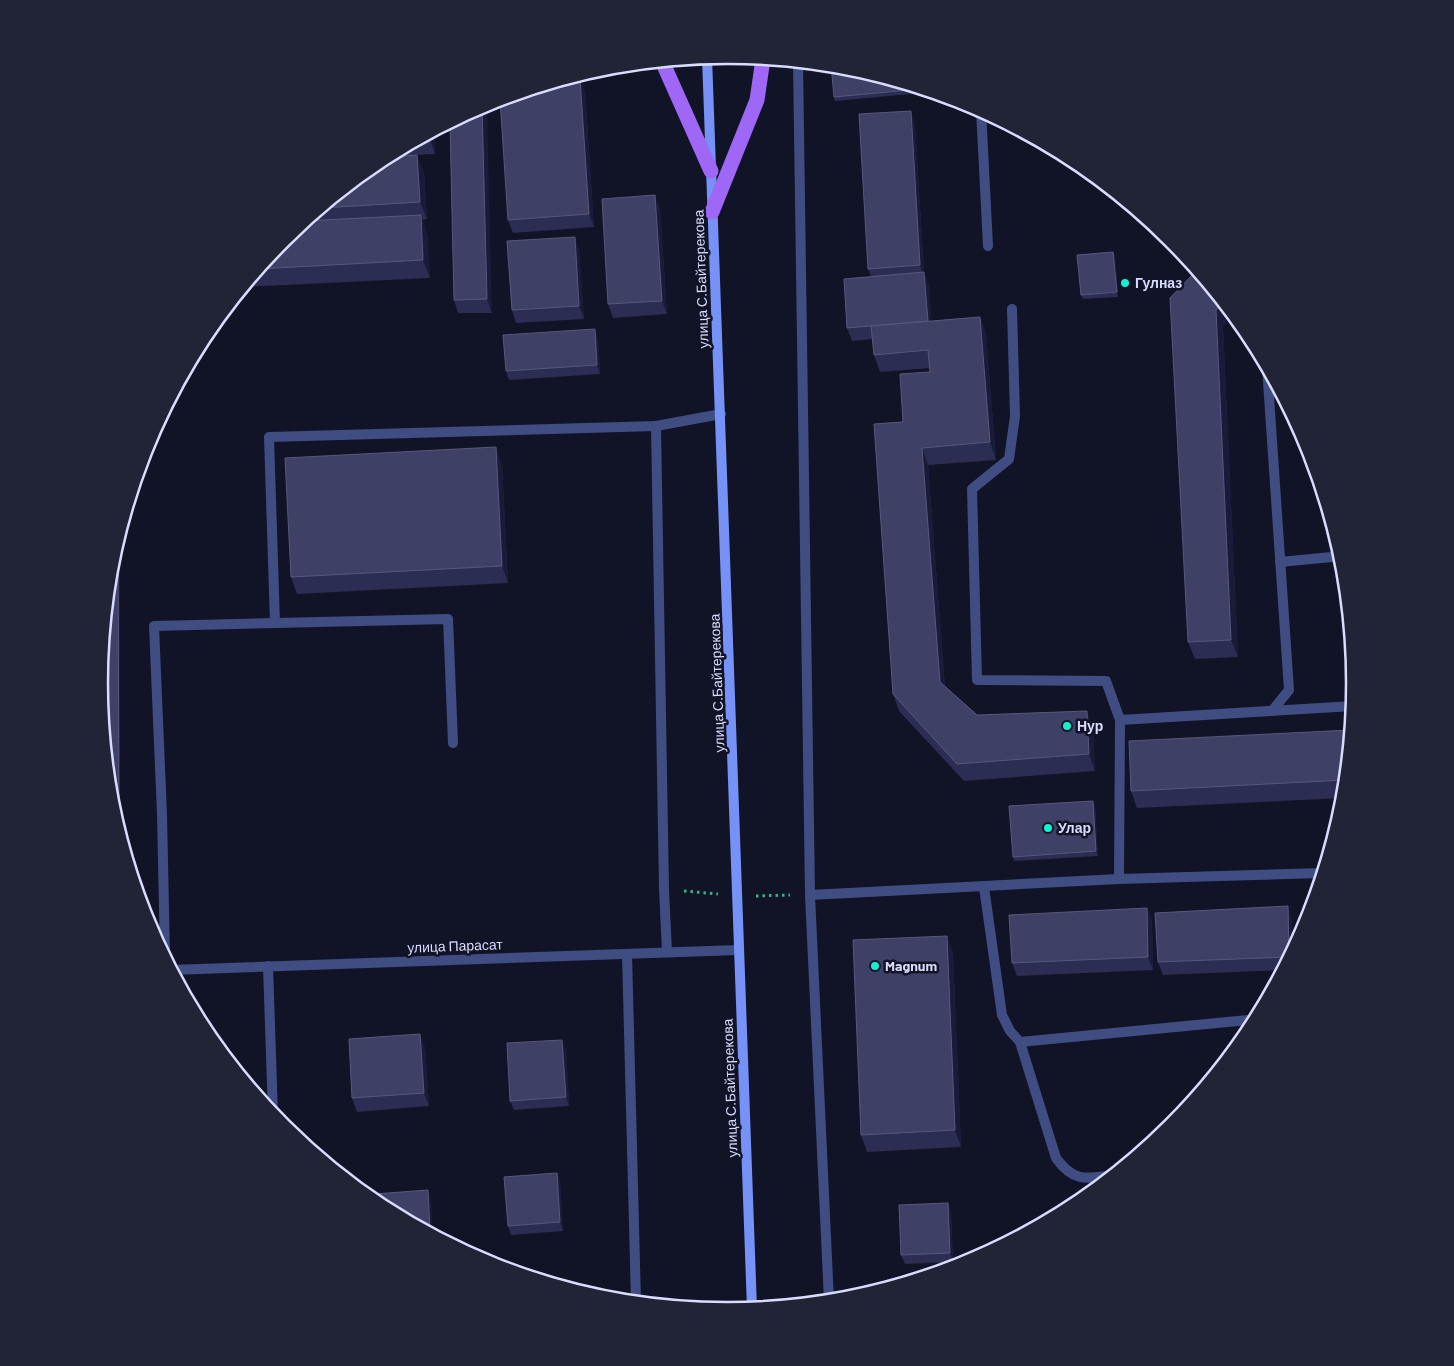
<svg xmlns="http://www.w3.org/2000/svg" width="1454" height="1366" viewBox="0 0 1454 1366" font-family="Barlow,sans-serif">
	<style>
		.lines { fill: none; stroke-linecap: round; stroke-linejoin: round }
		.path { stroke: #38b18d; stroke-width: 3; stroke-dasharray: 2.5 4; stroke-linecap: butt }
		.lane { stroke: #3f4d82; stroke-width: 10 }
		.street { stroke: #3f4d82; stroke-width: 10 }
		.secondary { stroke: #7692f6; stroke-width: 10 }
		.primary { stroke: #9e67f5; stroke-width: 15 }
		.wall { fill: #2b2d53 }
		.shaded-wall { fill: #191b39 }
		.building { fill: #3e4065; stroke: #56597d }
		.poi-dot { fill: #12f0d0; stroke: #111326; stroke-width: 2 }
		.labels { text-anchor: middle; stroke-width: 5; stroke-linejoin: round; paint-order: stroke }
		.street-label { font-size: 14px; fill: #d9ddfd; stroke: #111326 }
		.poi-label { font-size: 14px; font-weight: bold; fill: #d9ddfd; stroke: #111326; text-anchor: start }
		.rim { fill: none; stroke: #d9ddfd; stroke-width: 2.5 }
	</style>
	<rect width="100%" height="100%" fill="#111326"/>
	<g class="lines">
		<g class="path">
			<path d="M684,891L718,894"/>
			<path d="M756,896L790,895"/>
		</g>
		<g class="lane">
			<path d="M798,62L810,895L829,1301"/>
			<path d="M981,110L988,246"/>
			<path d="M1012,309L1015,416L1009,459L972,489L977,680L1106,681L1120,720L1119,879"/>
			<path d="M1267,367L1289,690L1272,711"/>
			<path d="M656,426L664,889L667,952"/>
			<path d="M1280,562L1342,556"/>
			<path d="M275,623L269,437L656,426L721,414"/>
			<path d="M1120,720L1353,706"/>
			<path d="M984,887L1002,1015L1010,1031L1020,1042L1056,1158C1073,1182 1086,1179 1113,1175"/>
			<path d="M165,957L162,814L154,626L448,619L453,743"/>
			<path d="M1020,1042L1248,1020L1254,1023"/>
		</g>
		<g class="street">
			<path d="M810,895L1119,879L1323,873"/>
			<path d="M627,954L636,1302"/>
			<path d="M268,966L273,1115"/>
			<path d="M171,970L738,950"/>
		</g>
		<path class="secondary" d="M707,57L752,1309"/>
		<g class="primary">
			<path d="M662,61L711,171"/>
			<path d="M712,212L757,100L763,59"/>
		</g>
	</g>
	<g class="wall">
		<path d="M850,67L921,89L922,93L835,101L834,97Z"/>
		<path d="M585,91L594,227L513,233L508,220Z"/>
		<path d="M450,123L492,313H458L454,300Z"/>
		<path d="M915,124L924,273L929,285L931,321L980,317L986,334L996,460L928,465L945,687L977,715L1093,729L1095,771L964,781L899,711L893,694L903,422L930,372V368L880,372L874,355L872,339L852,341L847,328L871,276L868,269Z"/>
		<path d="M434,131L435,154L386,156Z"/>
		<path d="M378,161L424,172L427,219L422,220L427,232L430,278L243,287L283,239Z"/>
		<path d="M660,208L667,314L613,318L608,304Z"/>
		<path d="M579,250L584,319L516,323L512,310Z"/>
		<path d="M1113,252L1115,256L1118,297L1083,299L1081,295Z"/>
		<path d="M1223,327L1238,657L1195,659L1188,642Z"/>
		<path d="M598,338L600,374L509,380L506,371Z"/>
		<path d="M502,464L508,583L297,594L291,577Z"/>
		<path d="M1350,730L1344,798L1137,808L1131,791Z"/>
		<path d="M1093,801L1095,806L1098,856L1014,861L1013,857Z"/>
		<path d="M1147,908L1152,921L1153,970L1017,976L1012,963Z"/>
		<path d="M1292,919L1293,950L1281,972V970L1163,975L1158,962Z"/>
		<path d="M947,936L953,953L961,1147L867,1152L861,1135Z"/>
		<path d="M425,1047L429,1106L357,1112L352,1098Z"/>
		<path d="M566,1049L569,1106L514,1110L510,1101Z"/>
		<path d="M557,1173L560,1182L563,1231L511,1235L508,1226Z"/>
		<path d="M948,1203L951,1212L953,1262L905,1264L901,1255Z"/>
	</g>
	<g class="shaded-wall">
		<path d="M580,78L585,91L594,227L589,214Z"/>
		<path d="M487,103L492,313L487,299L482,105Z"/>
		<path d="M911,111L915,124L924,273L929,285L932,334L928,321L924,277L920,265Z"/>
		<path d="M434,131L435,154L429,137V134Z"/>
		<path d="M417,155L424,172L427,219L420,202Z"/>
		<path d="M655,195L660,208L667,314L662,301Z"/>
		<path d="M421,215L427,232L430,278L423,260Z"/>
		<path d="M575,237L579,250L584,319L579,306Z"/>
		<path d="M1113,252L1115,256L1118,297L1117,292Z"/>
		<path d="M1223,302L1233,315L1223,327L1238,657L1231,640L1216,310Z"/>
		<path d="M980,317L986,334L996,460L990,442Z"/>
		<path d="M595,329L598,338L600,374L597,365Z"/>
		<path d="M496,447L502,464L508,583L502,566Z"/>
		<path d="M922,448L928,465L946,699L940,682Z"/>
		<path d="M120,532V836L119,830L118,537Z"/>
		<path d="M1087,711L1093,729L1095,771L1089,754Z"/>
		<path d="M1093,801L1095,806L1098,856L1096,851Z"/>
		<path d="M1288,906L1292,919L1293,950L1289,957Z"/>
		<path d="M1147,908L1152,921L1153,970L1148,957Z"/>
		<path d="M947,936L953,953L961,1147L955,1130Z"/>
		<path d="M420,1034L425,1047L429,1106L424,1093Z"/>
		<path d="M562,1040L566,1049L569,1106L566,1097Z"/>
		<path d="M557,1173L560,1182L563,1231L560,1222Z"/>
		<path d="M428,1190L431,1199L433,1235L430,1233Z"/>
		<path d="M948,1203L951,1212L953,1262L950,1253Z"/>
	</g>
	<g class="building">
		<path d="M831,65L850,67L920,89L834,97Z"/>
		<path d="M580,78L589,214L508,220L500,99L564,79Z"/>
		<path d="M482,105L487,299L454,300L450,123Z"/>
		<path d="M911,111L920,265L868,269L859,114Z"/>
		<path d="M429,134V137H422Z"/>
		<path d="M417,155L420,202L321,208L378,161L385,157Z"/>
		<path d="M655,195L662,301L608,304L602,199Z"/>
		<path d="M421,215L423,260L258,269L283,239L304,221Z"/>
		<path d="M575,237L579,306L512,310L507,241Z"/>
		<path d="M1113,252L1117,292L1081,295L1077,255Z"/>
		<path d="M1197,270L1223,302L1216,310L1231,640L1188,642L1170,298Z"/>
		<path d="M924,272L928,321L847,328L844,279Z"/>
		<path d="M980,317L990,442L922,448L940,682L977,715L1087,711L1089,754L957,764L893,694L874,424L903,422L900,374L930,372L928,350L874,355L871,326Z"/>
		<path d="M595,329L597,365L506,371L503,335Z"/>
		<path d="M496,447L502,566L291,577L285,458Z"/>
		<path d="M118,537L119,830L111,805L99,683L111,560Z"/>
		<path d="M1350,730L1345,780L1131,791L1129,741Z"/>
		<path d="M1093,801L1096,851L1013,857L1009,806Z"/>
		<path d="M1288,906L1289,957L1158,962L1155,913Z"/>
		<path d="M1147,908L1148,957L1012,963L1009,915Z"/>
		<path d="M947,936L955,1130L861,1135L853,940Z"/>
		<path d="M1281,962H1287L1281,972Z"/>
		<path d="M420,1034L424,1093L352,1098L349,1039Z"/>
		<path d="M562,1040L566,1097L510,1101L507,1043Z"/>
		<path d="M557,1173L560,1222L508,1226L504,1177Z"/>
		<path d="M428,1190L430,1233L378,1205L374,1202V1194Z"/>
		<path d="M948,1203L950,1253L901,1255L899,1205Z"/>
	</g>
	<g class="poi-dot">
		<circle cx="1125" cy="283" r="5"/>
		<circle cx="1067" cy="726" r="5"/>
		<circle cx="1048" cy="828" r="5"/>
		<circle cx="875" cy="966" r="5"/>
	</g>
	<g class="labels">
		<g class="street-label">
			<text transform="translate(701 279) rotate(-92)" y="5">улица С.Байтерекова</text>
			<text transform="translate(717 683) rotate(-92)" y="5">улица С.Байтерекова</text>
			<text transform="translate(455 946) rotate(-2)" y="5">улица Парасат</text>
			<text transform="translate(730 1088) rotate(-92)" y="5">улица С.Байтерекова</text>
		</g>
		<g class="poi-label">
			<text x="1135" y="288">Гулназ</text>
			<text x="1077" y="731">Нур</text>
			<text x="1058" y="833">Улар</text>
			<text x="885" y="971">Magnum</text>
		</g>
	</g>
	<path d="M0 0H1454V1366H0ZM108 683a619 619 0 1 1 1238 0a619 619 0 1 1-1238 0Z" fill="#212337" fill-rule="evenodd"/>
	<path class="rim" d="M108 683a619 619 0 1 1 1238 0a619 619 0 1 1-1238 0Z"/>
</svg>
